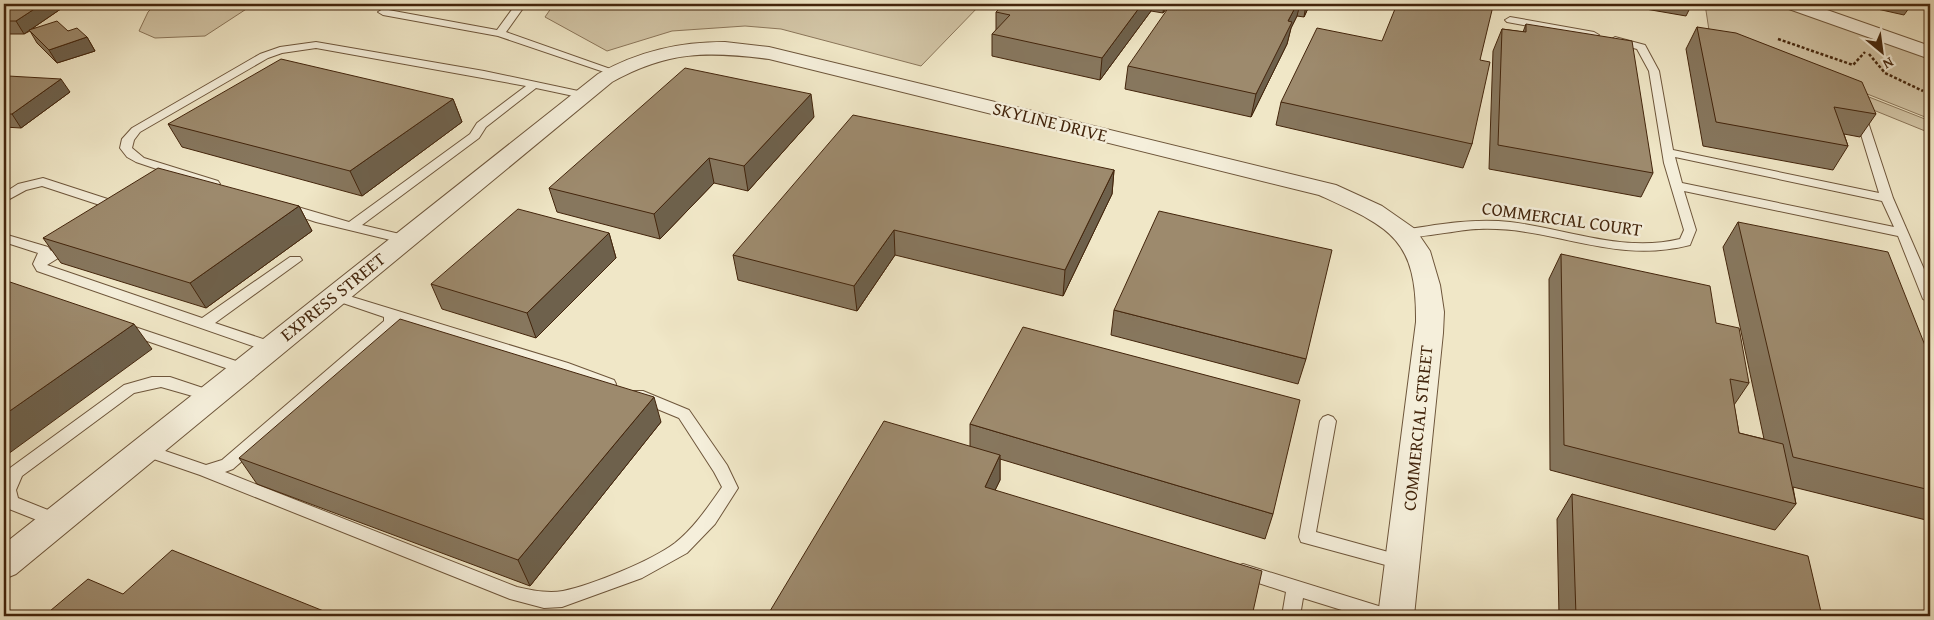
<svg xmlns="http://www.w3.org/2000/svg" width="1934" height="620" viewBox="0 0 1934 620" font-family="'Gentium Book Plus',serif">
	<style>
		.green { fill: #d3c6a7; stroke: #8b765a }
		.lines { fill: none; stroke-linecap: round; stroke-linejoin: round }
		.lane-casing { stroke: #6e563b; stroke-width: 2 }
		.street-casing { stroke: #6e563b; stroke-width: 2 }
		.path { stroke: #43250c; stroke-width: 2.5; stroke-dasharray: 3 2; stroke-linecap: butt }
		.lane { fill: #f5efdb; fill-rule: evenodd }
		.street { fill: #f5efdb; fill-rule: evenodd }
		.wall { fill: #87775e; stroke: #43250c }
		.shaded-wall { fill: #6e614c; stroke: #43250c }
		.building { fill: #9d8a6d; stroke: #43250c }
		.labels { text-anchor: middle; stroke-width: 5; stroke-linejoin: round; paint-order: stroke }
		.street-label { font-size: 18px; fill: #43250c; stroke: #f5efdb }
	</style>
	<rect width="100%" height="100%" fill="#f0e7c7"/>
	<filter id="stains"><feTurbulence type="fractalNoise" baseFrequency=".004" numOctaves="4"/><feColorMatrix values="0 0 0 0 .2 0 0 0 0 .09 0 0 0 0 .02 0 0 0 .5 -.17"/></filter>
	<radialGradient id="worn" r=".72"><stop offset=".6" stop-color="#630" stop-opacity="0"/><stop offset="1" stop-color="#630" stop-opacity=".3"/></radialGradient>
	<g class="green">
		<path d="M156,4H254L205,36L155,38L139,31L148,12Z"/>
		<path d="M554,4H981L921,66L781,29L745,26L672,31L607,51L545,17Z"/>
		<path d="M1705,4H1793L1930,53V119L1767,54L1757,53L1930,121V133L1723,49L1710,37Z"/>
	</g>
	<g class="lines">
		<g class="lane-casing">
			<g id="lane">
				<path d="M516,4H526L506,32L619,72L618,74H610L498,36L383,15L378,12L383,9L497,30Z"/>
				<path d="M1510,17L1594,32L1599,35L1594,38L1507,22L1505,20Z"/>
				<path d="M1615,37L1645,45L1659,71L1673,150L1879,193L1856,118L1858,116H1866L1893,198L1930,283V303L1923,299L1898,236L1684,191L1696,230L1690,245C1612,265 1554,226 1479,229C1461,229 1412,240 1400,237L1398,234L1400,231L1404,230C1439,224 1475,218 1510,222C1567,229 1623,253 1680,239L1684,230L1664,163L1649,71L1637,49L1611,42L1610,40ZM1675,157L1882,201L1894,227L1682,183Z"/>
				<path d="M316,42L484,71L583,92L588,95L583,98L536,88L486,127L479,138L362,225L408,236L409,239L408,242L403,243L316,222L280,210L278,207L284,203L349,222L470,134L477,123L526,86L316,48L282,53L268,58L140,132L134,140L132,148L144,158L218,181L220,184L218,187H210L136,162L127,157L120,148L122,139L132,128L260,54L280,47Z"/>
				<path d="M43,178L123,204L125,207L123,210H115L42,186L26,190L4,202V193L18,184Z"/>
				<path d="M4,234L48,247L51,251L66,241H76L77,244L76,247L47,265L202,318L290,257H300L302,260L215,323L275,343L277,347L275,351L270,352L37,271L33,264L38,253L4,242Z"/>
				<path d="M336,292L568,363L614,380L616,384L614,388L609,389L558,371L398,321L396,326L233,469L225,472L517,587C532,590 547,594 563,591C592,585 651,561 675,543C694,528 708,507 722,487L714,472L679,418L633,399L631,395L633,391H643L689,410L727,465L738,488L715,524L687,553L642,578L562,607L544,608L510,599L200,475L139,454L137,450L139,446L145,444L206,465L222,460L384,321V317L331,299L329,296Z"/>
				<path d="M123,323L248,365L250,369L248,373L243,374L118,331L116,328Z"/>
				<path d="M152,377H170L215,392L217,396L215,400L210,401L161,387L134,393L22,476L16,490L18,498L63,516L65,521L63,526L57,528L4,507V481L10,468L124,385Z"/>
				<path d="M1328,415L1333,417L1336,421L1316,532L1410,558L1413,563L1410,568L1404,570L1301,542L1299,537L1320,421L1323,417Z"/>
				<path d="M1243,564L1385,608L1391,610L1394,616H1361L1303,598L1300,616H1282L1286,592L1237,576L1234,571L1237,566Z"/>
			</g>
		</g>
		<g class="street-casing">
			<g id="street">
				<path d="M1784,4H1810L1930,46V59L1786,8Z"/>
				<path d="M725,42L769,47L1336,185L1382,206L1415,229L1430,251L1440,285L1444,312L1443,333L1414,616H1378L1416,322C1417,237 1389,227 1319,195L769,59C707,51 668,51 612,82L16,574L4,579V544L598,74C639,51 679,42 725,42Z"/>
			</g>
		</g>
		<g class="path">
			<path d="M1778,39L1853,65L1865,52"/>
			<path d="M1869,54L1885,73L1923,91"/>
		</g>
		<use href="#lane" class="lane"/>
		<use href="#street" class="street"/>
	</g>
	<g class="wall">
		<path d="M4,4H68L33,28L68,31L87,37L95,51L57,63L37,43L30,31L24,34H4Z"/>
		<path d="M1004,4H1170L1163,13L1151,11L1100,80L992,56V34L996,30V12Z"/>
		<path d="M1224,4H1310L1304,17L1297,16L1291,28L1287,44L1251,117L1125,89L1128,66L1221,8Z"/>
		<path d="M1634,4H1692L1686,16L1634,7Z"/>
		<path d="M1855,4H1912L1904,15Z"/>
		<path d="M1526,24L1653,173L1641,197L1489,169L1493,51L1502,29L1523,32Z"/>
		<path d="M1697,27L1876,114L1860,137L1844,134L1848,146L1833,170L1703,146L1686,49Z"/>
		<path d="M1480,60L1472,144L1463,168L1276,125L1281,102Z"/>
		<path d="M4,79L70,92L21,128L4,127Z"/>
		<path d="M453,99L462,122L362,196L182,147L168,124Z"/>
		<path d="M814,117L748,191L714,183L660,239L557,212L549,188Z"/>
		<path d="M1114,170L1112,194L1063,296L895,255L857,311L738,280L733,255Z"/>
		<path d="M299,206L312,231L206,308L61,263L43,238Z"/>
		<path d="M1738,222L1930,358V521L1793,487L1796,504L1775,530L1550,470L1549,279L1561,254L1716,323L1749,383L1734,405L1739,433L1764,439L1723,247Z"/>
		<path d="M609,233L616,258L536,338L442,309L431,284Z"/>
		<path d="M1114,310L1306,359L1298,384L1111,335Z"/>
		<path d="M661,422L530,586L257,484L239,458Z"/>
		<path d="M970,424L1273,514L1265,539L1000,459V480L995,490L767,616L970,446Z"/>
		<path d="M1572,494L1822,616H1559L1557,519Z"/>
	</g>
	<g class="shaded-wall">
		<path d="M42,4H68L24,34L16,21Z"/>
		<path d="M1142,4H1152L1151,11L1100,80L1102,58Z"/>
		<path d="M1164,4H1170L1163,13Z"/>
		<path d="M1297,4H1300L1297,16L1291,28L1287,44L1251,117L1256,94L1288,21Z"/>
		<path d="M1306,4H1310L1304,17Z"/>
		<path d="M87,37L95,51L57,63L49,50Z"/>
		<path d="M61,79L70,92L21,128L12,114Z"/>
		<path d="M811,94L814,117L748,191L744,166Z"/>
		<path d="M453,99L462,122L362,196L350,171Z"/>
		<path d="M709,158L714,183L660,239L654,214Z"/>
		<path d="M1114,170L1112,194L1063,296L1065,270Z"/>
		<path d="M299,206L312,231L206,308L190,283Z"/>
		<path d="M894,230L895,255L857,311L854,286Z"/>
		<path d="M609,233L616,258L536,338L527,313Z"/>
		<path d="M134,324L152,349L4,457V415Z"/>
		<path d="M654,397L661,422L530,586L518,560Z"/>
		<path d="M1000,455V480L984,513L985,487Z"/>
	</g>
	<g class="building">
		<path d="M4,4H42L16,21H4Z"/>
		<path d="M1004,4H1142L1102,58L992,34L1010,15L996,12Z"/>
		<path d="M1171,4H1201L1221,8L1224,4H1297L1288,21L1292,22L1256,94L1128,66Z"/>
		<path d="M1397,4H1483L1493,6L1480,60L1490,62L1472,144L1281,102L1317,28L1382,41Z"/>
		<path d="M57,21L68,31L77,28L87,37L49,50L29,30Z"/>
		<path d="M1526,24L1632,41L1653,173L1498,145L1502,29L1526,32Z"/>
		<path d="M1697,27L1736,33L1862,82L1876,114L1834,107L1848,146L1716,122Z"/>
		<path d="M281,59L453,99L350,171L168,124Z"/>
		<path d="M685,68L811,94L744,166L709,158L654,214L549,188Z"/>
		<path d="M8,76L61,79L12,114H4V79Z"/>
		<path d="M853,115L1114,170L1065,270L894,230L854,286L733,255Z"/>
		<path d="M158,168L299,206L190,283L43,238Z"/>
		<path d="M518,209L609,233L527,313L431,284Z"/>
		<path d="M1159,211L1332,250L1306,359L1114,310Z"/>
		<path d="M1738,222L1888,252L1930,358V490L1793,457Z"/>
		<path d="M1561,254L1710,286L1716,323L1739,328L1749,383L1730,379L1739,433L1783,444L1796,504L1564,445Z"/>
		<path d="M10,282L134,324L4,415V285Z"/>
		<path d="M400,319L654,397L518,560L239,458Z"/>
		<path d="M1023,327L1300,400L1273,514L970,424Z"/>
		<path d="M884,421L1000,455L985,487L1262,571L1252,616H767Z"/>
		<path d="M1572,494L1808,556L1822,616H1576Z"/>
		<path d="M172,550L336,616H44L88,579L123,594Z"/>
	</g>
	<g class="labels">
		<g class="street-label">
			<text transform="translate(1050 122) rotate(14)" y="6">SKYLINE DRIVE</text>
			<text transform="translate(1562 219) rotate(8)" y="6">COMMERCIAL COURT</text>
			<text transform="translate(333 297) rotate(-39)" y="6">EXPRESS STREET</text>
			<text transform="translate(1418 428) rotate(-84)" y="6">COMMERCIAL STREET</text>
		</g>
	</g>
	<rect width="1934" height="620" fill="none" stroke="#f0e7c7" stroke-width="20"/>
	<rect x="5" y="5" width="1924" height="610" fill="none" stroke="#43250c" stroke-width="2.5"/>
	<rect x="10" y="10" width="1914" height="600" fill="none" stroke="#43250c"/>
	<g transform="translate(1882 52) rotate(151)" stroke="#f5efdb" stroke-width="4" paint-order="stroke">
	<path d="M0-4L9 19L0 12L-9 19Z" fill="#43250c"/>
	<text y="-8" font-size="14" font-weight="bold" text-anchor="middle" fill="#43250c">N</text>
	</g>
	<rect width="100%" height="100%" filter="url(#stains)"/>
	<rect width="100%" height="100%" fill="url(#worn)"/>
</svg>
